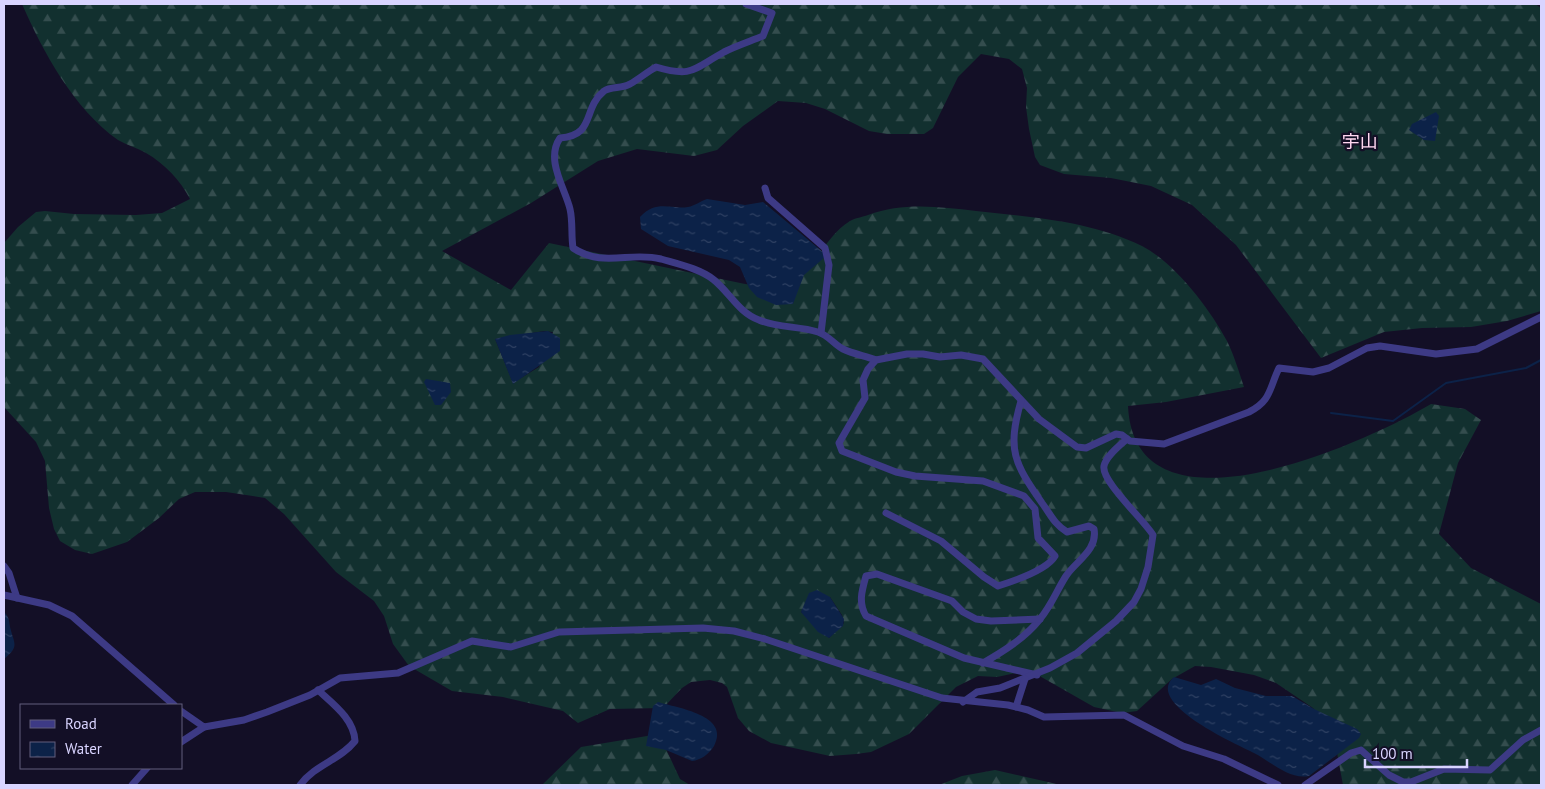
<svg xmlns="http://www.w3.org/2000/svg" width="1545" height="789" viewBox="0 0 1545 789" font-family="'PT Sans','Noto Sans JP',sans-serif">
	<style>
		.forest { fill: url(#forest-firs); fill-rule: evenodd }
		.water { fill: url(#water-ripples) }
		.lines { fill: none; stroke-linecap: round; stroke-linejoin: round }
		.stream { stroke: #0c2248; stroke-width: 2 }
		.minor { stroke: #3d3a85; stroke-width: 7 }
		.labels { text-anchor: middle; stroke-width: 4.5; stroke-linejoin: round; paint-order: stroke }
		.quarter-label { font-size: 18px; fill: #ffd6f0; stroke: #130f26 }
	</style>
	<defs>
		<pattern id="forest-firs" width="22" height="20" patternUnits="userSpaceOnUse" patternTransform="scale(1.25)"><rect width="22" height="20" fill="#12302f"/><path d="M5 1l3.5 6h-7zM16 11l3.5 6h-7z" fill="#344d4e"/></pattern>
		<pattern id="water-ripples" width="26" height="14" patternUnits="userSpaceOnUse" patternTransform="scale(1.25)"><rect width="26" height="14" fill="#0c2248"/><path d="M2 4q2-2 4 0t4 0M15 11q2-2 4 0t4 0" fill="none" stroke="#2f4163"/></pattern>
	</defs>
	<rect width="100%" height="100%" fill="#130f26"/>
	<g class="forest">
		<path d="M22,4H1535L1541,8V311L1507,321L1471,327L1422,328L1384,332L1321,358L1236,245L1192,205L1151,186L1111,178L1064,174L1040,165L1035,157L1029,129L1026,107L1027,88L1022,69L1009,59L981,54L958,77L933,128L924,134H887L869,131L825,109L806,103L778,101L743,126L717,150L694,156L637,149L598,161L531,203L442,251L511,290L549,243L745,284C754,285 767,288 775,287C815,280 820,239 850,221C855,218 863,217 868,215C904,202 939,207 976,211C1032,217 1091,221 1142,246C1175,263 1210,309 1227,341C1234,355 1239,372 1244,387L1166,402L1128,406C1135,548 1367,442 1431,404L1465,409L1481,420L1458,463L1439,534L1471,568L1541,604V785H1343L1333,731L1313,708L1276,683L1254,675L1211,667L1195,666L1172,679L1137,711L1122,713L1094,707L1029,670L997,677L978,676L956,687L909,734L871,752L856,754L830,756L771,743L749,731L738,718L727,687L722,683L710,680L691,682L682,688L663,708L610,709L578,723L563,711L503,697L452,691L409,666L393,644L384,616L374,601L336,572L284,514L265,498L226,492H195L179,499L159,518L127,542L92,554L75,550L60,541L54,529L49,508L45,461L36,442L4,407V243L18,227L36,212L45,211L74,214L136,215L162,213L190,199C180,180 165,164 146,153C137,148 127,145 118,140C74,109 43,52 22,4ZM544,331L553,332L539,367L513,383L495,339ZM830,597L842,615L844,623L829,638L801,612L805,605Z"/>
		<path d="M659,734L680,779L690,785H542L581,747Z"/>
		<path d="M995,770L1061,785H939L962,776Z"/>
	</g>
	<g class="water">
		<path d="M1436,112L1439,116L1435,141L1424,140L1409,130L1412,124Z"/>
		<path d="M707,199L745,205L763,202L824,253L825,257L804,275L793,304L776,305L757,297L749,288L740,267L729,260L668,246L641,229L640,217C657,199 671,210 688,207C695,206 700,201 707,199Z"/>
		<path d="M548,331L560,338V351L513,384L495,339L510,335Z"/>
		<path d="M426,379L450,383L451,392L441,405H435L424,382Z"/>
		<path d="M817,590L830,597L844,619L843,626L829,638L818,632L801,612L809,593Z"/>
		<path d="M4,612C9,617 9,620 10,627C14,644 20,646 4,659Z"/>
		<path d="M1174,677L1201,685L1216,679L1235,688L1266,696H1292L1314,709L1357,729L1361,734L1359,738L1309,776C1289,780 1270,761 1254,753C1238,745 1143,703 1174,677Z"/>
		<path d="M658,702C677,708 731,715 714,746C709,754 701,760 692,761L666,750L646,746L653,706Z"/>
	</g>
	<g class="lines">
		<path class="stream" d="M1331,413L1393,421L1446,383L1526,368L1541,360"/>
		<g class="minor">
			<path d="M746,4L772,13L763,36C751,41 736,46 724,52C693,69 693,78 656,67C647,72 639,79 630,84C622,89 611,86 604,91C582,109 596,135 560,138C545,160 565,188 570,209C573,222 571,235 573,248C603,268 630,251 661,259C678,264 701,269 714,280C730,293 739,313 759,320C778,328 799,326 818,332C828,335 835,345 843,349C853,354 866,356 876,360"/>
			<path d="M765,188L768,198L825,248L829,265L821,333"/>
			<path d="M886,513L941,541L984,577L998,586C1014,581 1047,570 1055,556L1038,538L1035,509L1024,496L983,481L915,476L896,472L842,451L839,443L865,398L863,380L868,369L876,360L907,354H923L940,357L961,355L983,359L1039,419L1077,447L1086,448L1116,434L1122,435L1130,441L1164,444L1249,412C1271,401 1269,389 1279,368L1313,372L1329,368L1367,348L1380,346L1436,354L1477,349L1541,317"/>
			<path d="M4,566L9,573L17,598"/>
			<path d="M4,595L49,605L72,616L174,705"/>
			<path d="M983,663C1004,651 1025,638 1040,619C1051,606 1057,590 1066,576C1076,561 1098,550 1094,529L1089,526L1067,532C1054,524 1051,515 1042,503C1014,463 1007,450 1021,401"/>
			<path d="M1037,675L964,658L866,616C858,603 862,590 866,576L877,574L952,601L963,612L976,619L991,621L1040,619"/>
			<path d="M963,702L977,692L1000,688L1050,668L1077,653L1116,621L1134,602L1141,589L1148,567L1153,535C1144,520 1101,481 1104,466C1106,456 1119,446 1127,439"/>
			<path d="M1016,707L1025,679"/>
			<path d="M181,711L204,727L244,720L267,712L310,695L340,678L398,673L472,641L511,647L559,632L703,628L734,631L765,639L942,698L1008,705L1028,710L1044,717L1124,715L1183,746L1224,759L1278,785"/>
			<path d="M181,742L204,727"/>
			<path d="M132,785L147,768"/>
			<path d="M300,785C316,764 340,760 355,741C354,719 333,704 318,690"/>
			<path d="M1305,785L1351,753L1361,750L1389,775L1403,782H1411L1444,769L1490,770L1523,740L1541,730"/>
		</g>
	</g>
	<g class="labels">
		<g class="quarter-label">
			<text x="1360" y="148">宇山</text>
		</g>
	</g>
	<rect width="1545" height="789" fill="none" stroke="#d9d4ff" stroke-width="10"/>
	<rect x="20" y="704" width="162" height="65" fill="#130f26" stroke="#625e7d"/>
	<rect x="30" y="720" width="25" height="8" fill="#3d3a85" stroke="#625e7d"/>
	<text x="65" y="729" font-size="15" fill="#d9d4ff">Road</text>
	<rect x="30" y="742" width="25" height="15" fill="url(#water-ripples)" stroke="#625e7d"/>
	<text x="65" y="754" font-size="15" fill="#d9d4ff">Water</text>
	<path d="M1365 759v8h102v-8" fill="none" stroke="#d9d4ff" stroke-width="2.5"/>
	<text x="1372" y="759" font-size="15" fill="#d9d4ff" stroke="#130f26" stroke-width="4" paint-order="stroke">100 m</text>
</svg>
